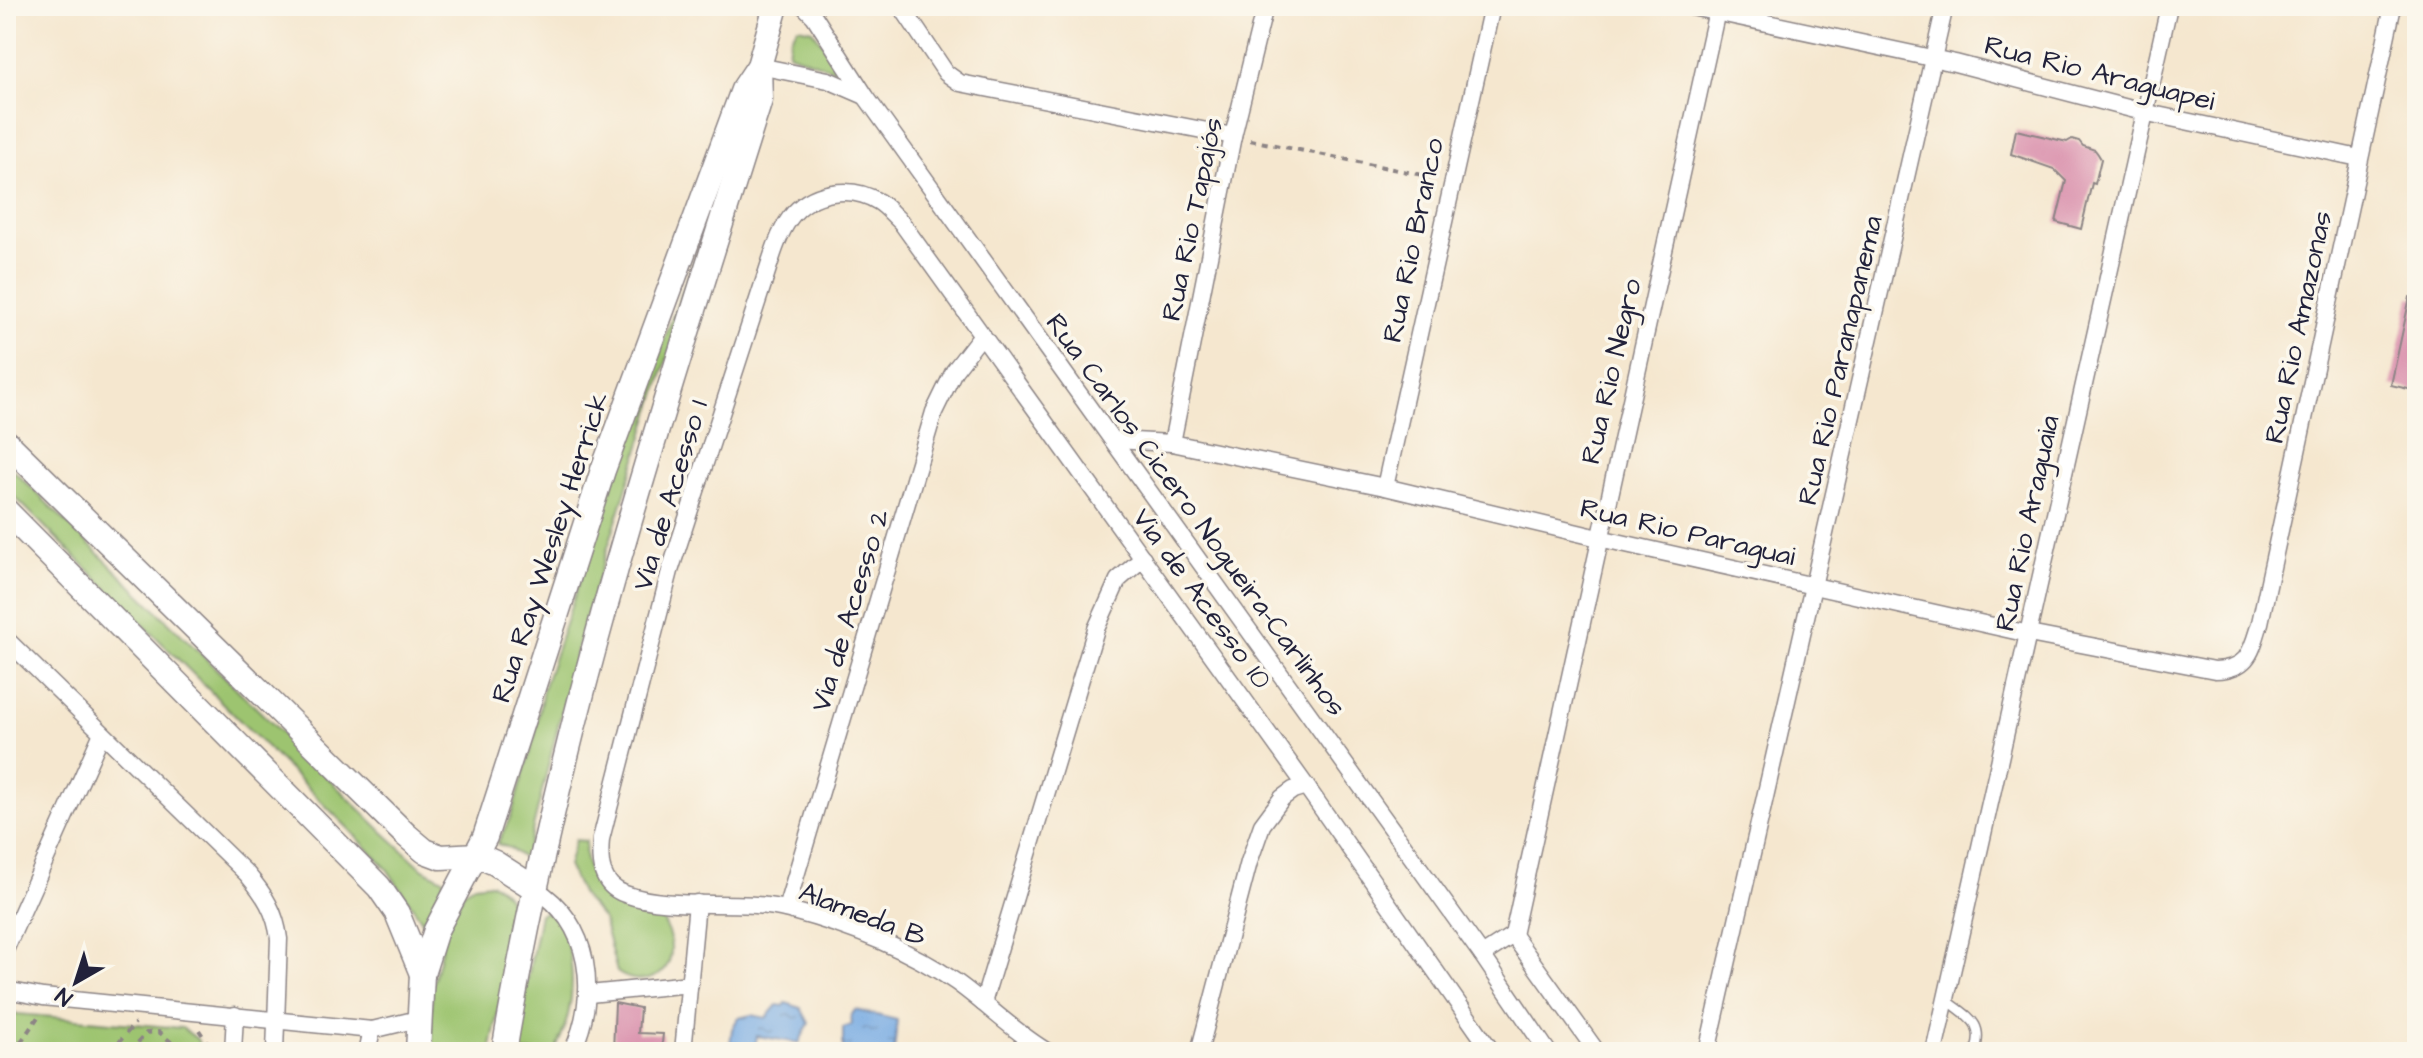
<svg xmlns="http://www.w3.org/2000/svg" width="2423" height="1058" viewBox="0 0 2423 1058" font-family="'Architects Daughter',sans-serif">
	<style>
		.green { fill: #9dc46f; stroke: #607355; stroke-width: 2 }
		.water { fill: url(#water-ripples); stroke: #4c668e; stroke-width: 2 }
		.building { fill: #da92ad }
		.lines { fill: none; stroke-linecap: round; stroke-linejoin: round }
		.lane-casing { stroke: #8c8485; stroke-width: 11 }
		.street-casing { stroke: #8c8485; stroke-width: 19 }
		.secondary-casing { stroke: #8c8485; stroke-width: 27 }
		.path { stroke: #8c8485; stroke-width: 4; stroke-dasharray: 6 6; stroke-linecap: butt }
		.lane { stroke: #fff; stroke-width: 8 }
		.street { stroke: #fff; stroke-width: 16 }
		.secondary { stroke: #fff; stroke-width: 24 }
		.labels { text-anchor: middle; stroke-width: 7; stroke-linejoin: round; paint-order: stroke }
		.street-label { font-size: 28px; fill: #22223b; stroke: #fbf7ec }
	</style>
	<defs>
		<pattern id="water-ripples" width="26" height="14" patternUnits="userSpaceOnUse" patternTransform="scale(2)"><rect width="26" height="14" fill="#75a9e2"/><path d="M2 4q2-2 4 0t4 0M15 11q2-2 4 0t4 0" fill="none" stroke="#6089b8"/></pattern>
	</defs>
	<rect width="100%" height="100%" fill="#fbf7ec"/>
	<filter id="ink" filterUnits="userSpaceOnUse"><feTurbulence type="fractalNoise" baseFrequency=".0125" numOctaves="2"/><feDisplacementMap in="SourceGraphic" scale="16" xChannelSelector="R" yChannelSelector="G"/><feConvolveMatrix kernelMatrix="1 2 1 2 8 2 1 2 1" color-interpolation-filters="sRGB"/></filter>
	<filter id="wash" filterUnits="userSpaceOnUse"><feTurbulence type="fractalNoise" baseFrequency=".006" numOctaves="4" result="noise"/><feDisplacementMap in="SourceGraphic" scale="32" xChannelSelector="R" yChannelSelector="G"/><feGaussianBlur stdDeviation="1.8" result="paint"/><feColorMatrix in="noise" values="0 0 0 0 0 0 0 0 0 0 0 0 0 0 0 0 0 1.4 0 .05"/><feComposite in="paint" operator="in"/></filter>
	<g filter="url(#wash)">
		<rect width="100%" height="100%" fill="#f5e7cf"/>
		<g class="green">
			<path d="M798,27L812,30L841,68L840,72L788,53L790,39Z"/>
			<path d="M715,207L581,633L525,860L510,848L497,844L511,816L535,736L543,689L611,489L672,318Z"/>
			<path d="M6,463L383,832L423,869L445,880L423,922L387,869L348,828L6,488Z"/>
			<path d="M575,840L586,841C582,866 595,896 622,904C635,908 647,909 660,914C667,927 674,943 670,958C664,982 634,985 617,972L603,919L582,895L568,866Z"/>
			<path d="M491,883C510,892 514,907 515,927L490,1052H431L432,988L447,926L465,890L474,885Z"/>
			<path d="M545,912L556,917C579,958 576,1011 554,1052H514L540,914Z"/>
			<path d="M6,1013L182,1028L197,1039L202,1052H6Z"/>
		</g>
		<g class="water">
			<path d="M786,1003L801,1008L809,1023L799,1043L757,1036L754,1052H729L732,1029L738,1018L751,1015L766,1018L777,1005L784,1006Z"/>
			<path d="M855,1010L897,1020L894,1052H843V1028L852,1025L851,1016Z"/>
		</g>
		<g id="blocks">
			<g class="building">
				<path d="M2016,130L2067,142L2072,139L2079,141L2083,146L2095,150L2098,154L2101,159L2095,184L2092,183L2081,229L2056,222L2066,181L2054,169L2011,154Z"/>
				<path d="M2410,297L2417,298V391L2391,385Z"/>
				<path d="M615,1003L640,1008L638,1033L663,1034L661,1052H613Z"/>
			</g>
		</g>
	</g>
	<g filter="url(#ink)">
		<use href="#blocks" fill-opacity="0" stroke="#8c8485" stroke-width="2"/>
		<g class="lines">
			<g class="lane-casing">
				<path id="lane" d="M1947,1000C1968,1017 1985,1022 1975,1052"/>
			</g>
			<g class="street-casing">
				<g id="street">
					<path d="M804,6L814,16L866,97L1482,955L1548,1052"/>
					<path d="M901,6L946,73L960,83L1233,136"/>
					<path d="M1687,6L1955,63L2143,112L2359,158"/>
					<path d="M759,66L828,80L865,96"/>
					<path d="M1114,440L1172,443L1385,487L1599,538L2029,634L2215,670C2249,669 2251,652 2260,623L2393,6"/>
					<path d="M1172,443L1233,136L1265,6"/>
					<path d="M1385,487L1492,6"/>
					<path d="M6,639L247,874C264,894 276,912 279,939L275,1052"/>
					<path d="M534,888C592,923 599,995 572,1052"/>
					<path d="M786,909L934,412L954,371L981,336"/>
					<path d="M1513,935L1718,6"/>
					<path d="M1513,935L1597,1052"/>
					<path d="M6,948L102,733"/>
					<path d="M1482,955L1513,935"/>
					<path d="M6,990L43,997L372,1030L418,1019"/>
					<path d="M589,994L690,984"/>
					<path d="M983,1003L1096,629L1118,580L1143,558"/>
					<path d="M233,1052L235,1015"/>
					<path d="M367,1052L372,1030"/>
					<path d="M683,1052L697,903"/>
					<path d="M1048,1052C1015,1033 987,1004 956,982C907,948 846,925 789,910C737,897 675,912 625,894C600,885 599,862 601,839L670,571L764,281C771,260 777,236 790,218C810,191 851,184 879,202C887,207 894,216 901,222L1306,786L1492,1052"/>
					<path d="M1199,1052L1249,862L1262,825L1282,798L1293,790L1306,786"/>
					<path d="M1707,1052L1945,6"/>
					<path d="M1934,1052C2013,703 2090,354 2169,6"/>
				</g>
			</g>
			<g class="secondary-casing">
				<g id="secondary">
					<path d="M6,442L406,835L425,851L441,857L477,855L495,863L534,888"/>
					<path d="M6,511L379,887L397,913L422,974"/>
					<path d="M418,1052L422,974L436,930L485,837L603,470L743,90L759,66L776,6"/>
					<path d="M504,1052C558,727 661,414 760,100L759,66"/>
				</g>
			</g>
			<g class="path">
				<path d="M1250,140L1437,178"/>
				<path d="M199,1030L209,1045V1052"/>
				<path d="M14,1052L40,1014"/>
				<path d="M111,1052L135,1023"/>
				<path d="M130,1052L146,1033L159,1032L183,1052"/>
			</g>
			<use href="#lane" class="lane"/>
			<use href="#street" class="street"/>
			<use href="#secondary" class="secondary"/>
		</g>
	</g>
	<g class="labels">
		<g class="street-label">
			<text transform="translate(2100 72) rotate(14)" y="10">Rua Rio Araguapei</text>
			<text transform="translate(1191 219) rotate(-78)" y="10">Rua Rio Tapajós</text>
			<text transform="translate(1412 240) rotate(-78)" y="10">Rua Rio Branco</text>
			<text transform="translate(2297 327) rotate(-78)" y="10">Rua Rio Amazonas</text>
			<text transform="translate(1839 360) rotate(-77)" y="10">Rua Rio Paranapanema</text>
			<text transform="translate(1610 371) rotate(-77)" y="10">Rua Rio Negro</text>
			<text transform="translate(669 495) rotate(-73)" y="10">Via de Acesso 1</text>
			<text transform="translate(1197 514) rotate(54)" y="10">Rua Carlos Cicero Nogueira-Carlinhos</text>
			<text transform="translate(2026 523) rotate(-78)" y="10">Rua Rio Araguaia</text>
			<text transform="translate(1688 531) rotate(13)" y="10">Rua Rio Paraguai</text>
			<text transform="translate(549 547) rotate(-72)" y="10">Rua Ray Wesley Herrick</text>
			<text transform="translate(1203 598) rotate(54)" y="10">Via de Acesso 10</text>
			<text transform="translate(849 610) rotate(-73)" y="10">Via de Acesso 2</text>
			<text transform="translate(863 913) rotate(21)" y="10">Alameda B</text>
		</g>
	</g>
	<rect width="2423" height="1058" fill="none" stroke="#fbf7ec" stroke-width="32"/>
	<g transform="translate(76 982) rotate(219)" stroke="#fbf7ec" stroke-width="6" paint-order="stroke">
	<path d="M0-6L14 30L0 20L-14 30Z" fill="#22223b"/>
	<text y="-12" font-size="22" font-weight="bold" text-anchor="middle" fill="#22223b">N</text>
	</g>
</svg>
